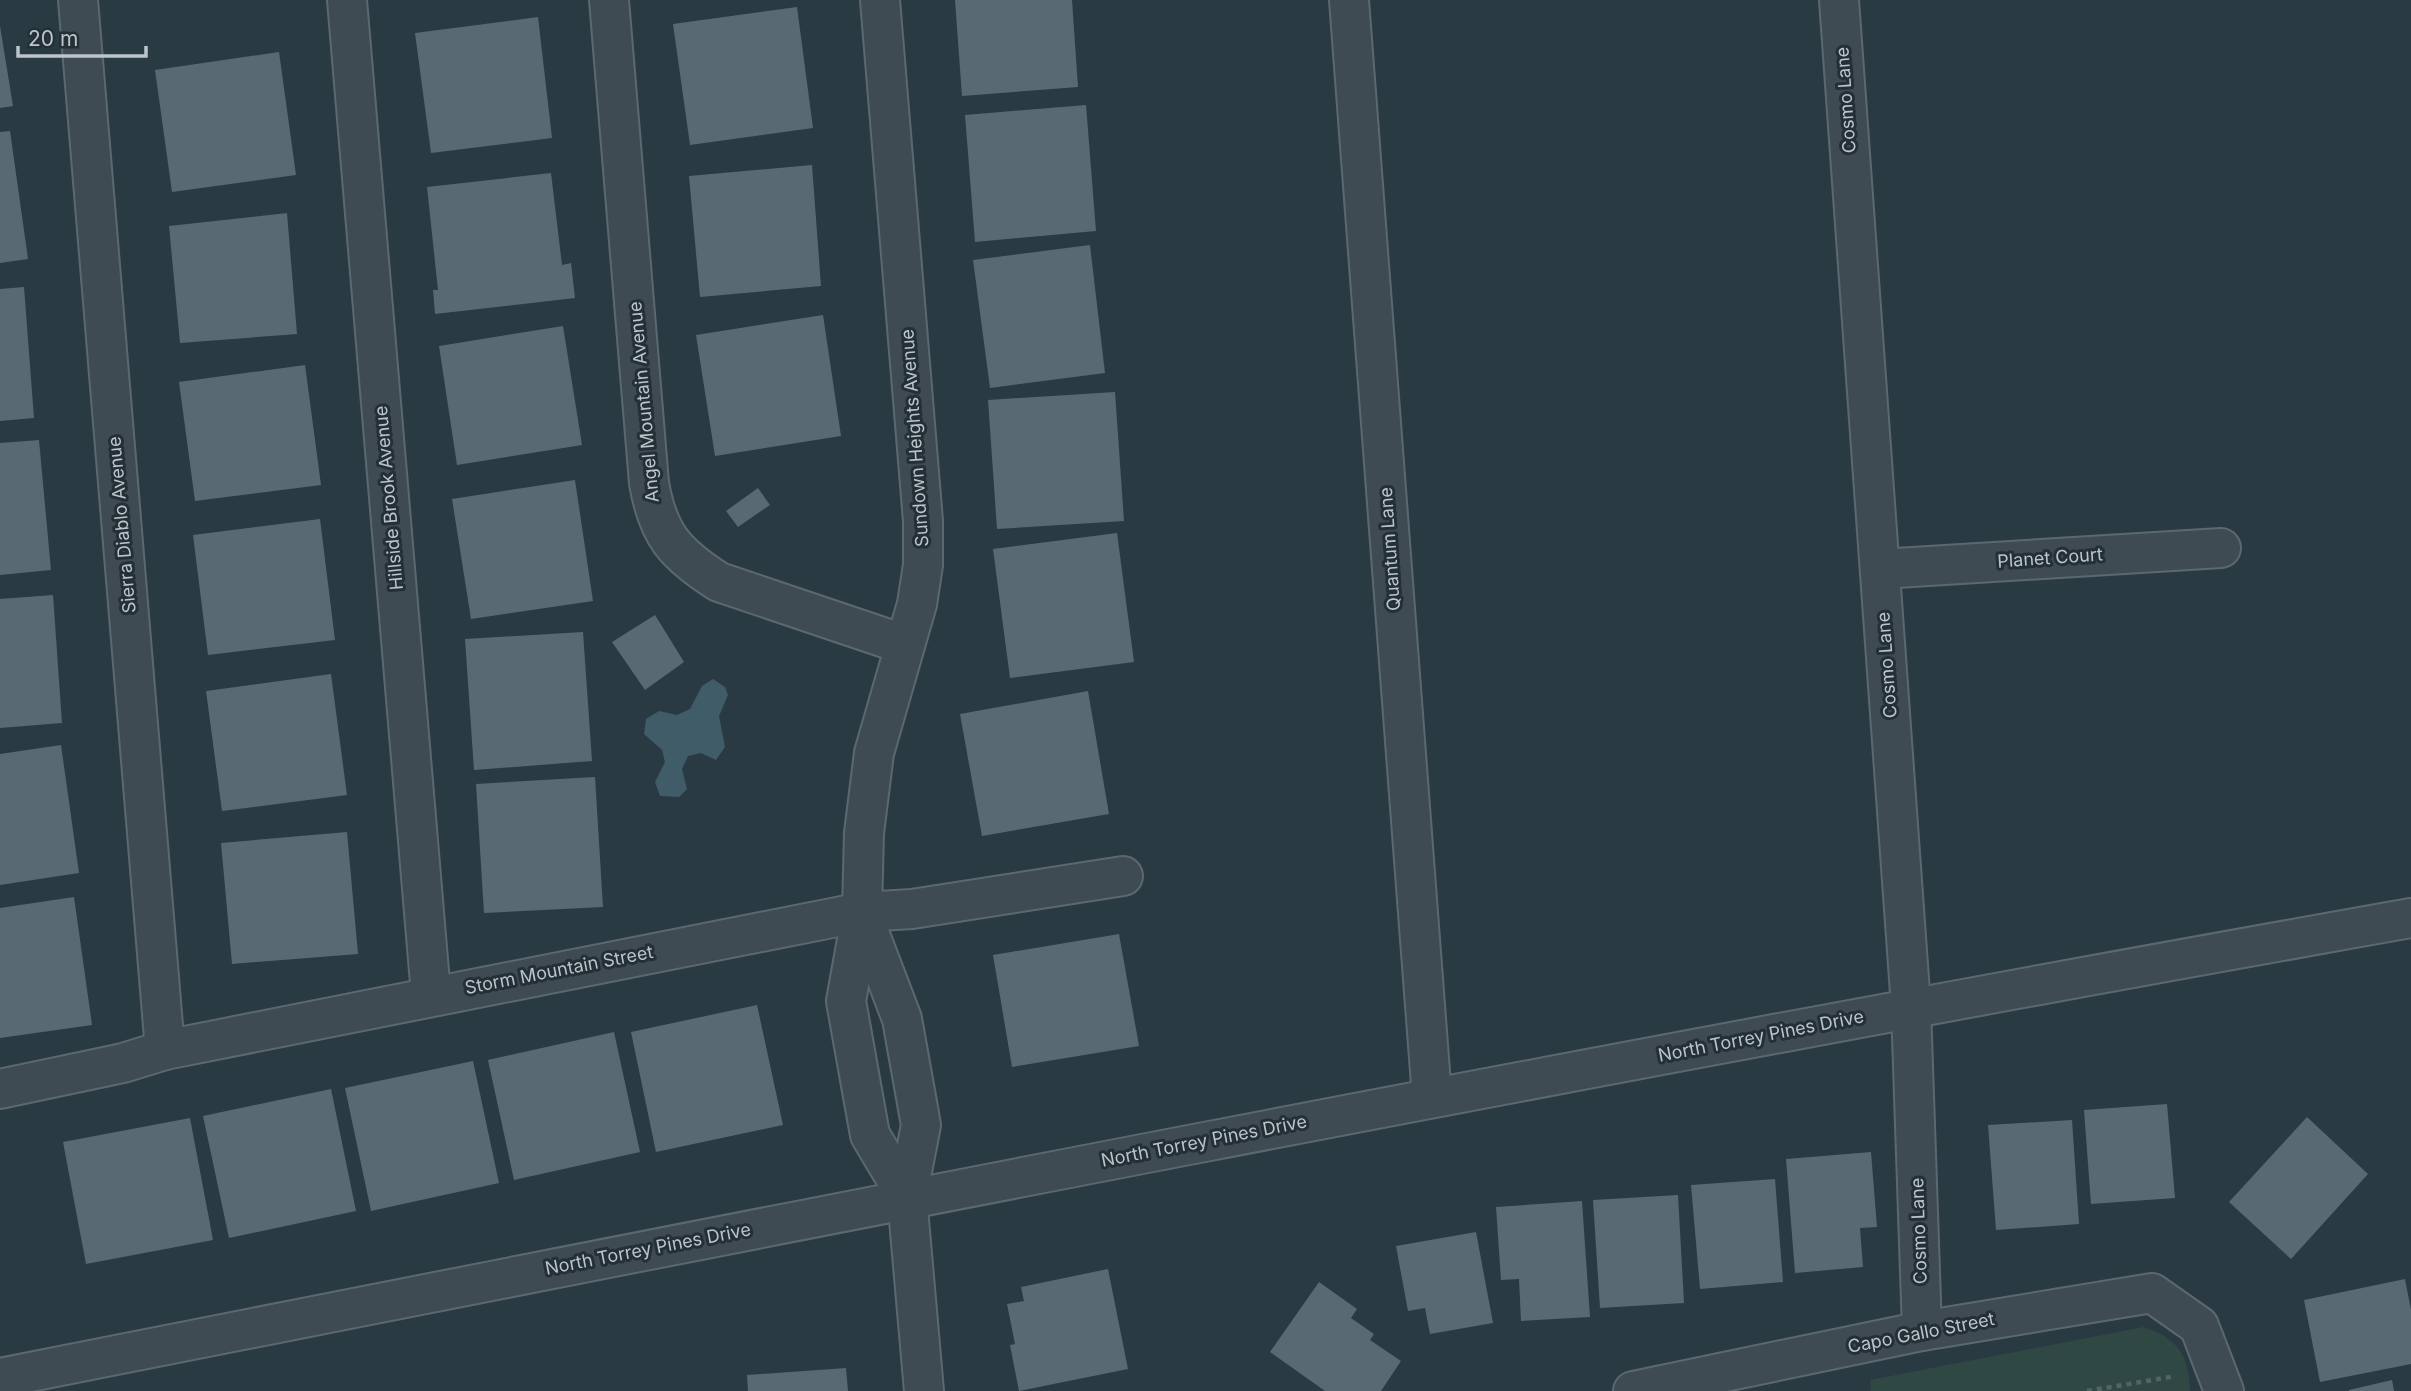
<svg xmlns="http://www.w3.org/2000/svg" width="2411" height="1391" viewBox="0 0 2411 1391" font-family="Inter,sans-serif">
	<style>
		.green { fill: #304843 }
		.water { fill: #415c69 }
		.building { fill: #596971 }
		.lines { fill: none; stroke-linecap: round; stroke-linejoin: round }
		.minor-casing { stroke: #5c686f; stroke-width: 42 }
		.path { stroke: #516563; stroke-width: 4.5; stroke-dasharray: 5 5; stroke-linecap: butt }
		.minor { stroke: #3e4b52; stroke-width: 38 }
		.labels { text-anchor: middle; stroke-width: 6; stroke-linejoin: round; paint-order: stroke }
		.street-label { font-size: 18px; fill: #bbc5cb; stroke: #233037 }
	</style>
	<rect width="100%" height="100%" fill="#2a3a42"/>
	<path class="green" d="M2144,1327C2179,1340 2188,1354 2190,1391H1871L1870,1380Z"/>
	<path class="water" d="M713,679L725,687L728,695L719,716L725,747L716,760L701,753L688,756L682,769L687,789L679,797L660,796L655,782L665,762L662,750L644,734L646,719L659,711L677,715L690,709L702,686Z"/>
	<g class="building">
		<path d="M955,0H1072L1078,87L962,96Z"/>
		<path d="M797,7L813,128L690,145L673,24Z"/>
		<path d="M538,17L552,138L431,153L415,33Z"/>
		<path d="M0,26L13,106L0,108Z"/>
		<path d="M279,52L296,175L172,192L155,70Z"/>
		<path d="M1086,105L1096,231L975,242L965,115Z"/>
		<path d="M10,131L28,259L0,263V132Z"/>
		<path d="M812,165L821,286L700,297L689,176Z"/>
		<path d="M551,173L562,265L571,263L575,298L435,314L433,290H438L427,187Z"/>
		<path d="M287,213L297,334L180,343L169,226Z"/>
		<path d="M1090,245L1105,373L990,388L973,260Z"/>
		<path d="M24,287L34,418L0,421V289Z"/>
		<path d="M823,315L841,436L715,456L696,335Z"/>
		<path d="M563,326L582,445L457,465L439,346Z"/>
		<path d="M305,365L321,485L195,501L179,382Z"/>
		<path d="M1115,392L1124,521L997,529L988,400Z"/>
		<path d="M39,440L51,570L0,575V443Z"/>
		<path d="M575,480L593,601L471,619L452,499Z"/>
		<path d="M758,488L770,505L738,527L726,511Z"/>
		<path d="M320,519L335,640L208,655L193,535Z"/>
		<path d="M1117,533L1134,662L1010,678L993,549Z"/>
		<path d="M53,595L62,723L0,728V599Z"/>
		<path d="M655,615L684,662L645,690L612,642Z"/>
		<path d="M583,632L592,761L474,770L465,639Z"/>
		<path d="M331,674L347,795L222,811L206,691Z"/>
		<path d="M1088,691L1109,814L982,836L960,714Z"/>
		<path d="M61,745L79,873L0,885V754Z"/>
		<path d="M595,777L603,907L484,913L476,784Z"/>
		<path d="M347,832L358,954L232,964L221,843Z"/>
		<path d="M74,897L92,1025L0,1038V908Z"/>
		<path d="M1119,934L1139,1046L1012,1067L993,955Z"/>
		<path d="M757,1005L783,1125L656,1152L631,1032Z"/>
		<path d="M614,1032L640,1152L514,1180L488,1060Z"/>
		<path d="M473,1061L499,1183L371,1211L345,1088Z"/>
		<path d="M331,1089L356,1211L229,1238L203,1116Z"/>
		<path d="M2167,1104L2175,1198L2091,1204L2084,1110Z"/>
		<path d="M2307,1117L2368,1174L2291,1259L2229,1202Z"/>
		<path d="M190,1118L213,1240L86,1264L63,1142Z"/>
		<path d="M2072,1120L2079,1224L1996,1230L1988,1125Z"/>
		<path d="M1871,1152L1877,1227L1860,1228L1863,1267L1795,1273L1786,1159Z"/>
		<path d="M1775,1179L1783,1282L1700,1289L1691,1185Z"/>
		<path d="M1678,1195L1684,1303L1600,1308L1593,1200Z"/>
		<path d="M1582,1201L1590,1317L1521,1321L1519,1279L1501,1280L1496,1207Z"/>
		<path d="M1476,1232L1493,1323L1430,1334L1425,1308L1408,1311L1396,1246Z"/>
		<path d="M1108,1269L1128,1369L1019,1391L1010,1345L1015,1344L1007,1304L1024,1301L1021,1287Z"/>
		<path d="M2405,1279L2411,1310V1364L2320,1382L2304,1300Z"/>
		<path d="M1319,1282L1357,1309L1351,1318L1374,1334L1370,1340L1401,1361L1381,1391H1325L1270,1352Z"/>
		<path d="M846,1368L848,1391H748L747,1375Z"/>
		<path d="M2392,1380L2394,1391H2349V1390Z"/>
	</g>
	<g class="lines">
		<g class="minor-casing">
			<g id="minor">
				<path d="M78,0L165,1050"/>
				<path d="M347,0L431,995"/>
				<path d="M609,0L649,483C658,535 675,554 719,582L903,644"/>
				<path d="M880,0L923,521V565L917,604L874,753L864,833L862,912L846,1001L870,1135L907,1197"/>
				<path d="M1349,0L1432,1098"/>
				<path d="M1839,0L1911,1007L1922,1331"/>
				<path d="M1880,569L2221,548"/>
				<path d="M862,914L902,1019L921,1125L907,1197L924,1391"/>
				<path d="M0,1089L123,1063L165,1050L862,912L912,909L1123,876"/>
				<path d="M0,1378C803,1219 1605,1061 2411,918"/>
				<path d="M1633,1391L1922,1331L2152,1293L2199,1326L2224,1391"/>
			</g>
		</g>
		<path class="path" d="M2087,1391L2176,1376"/>
		<use href="#minor" class="minor"/>
	</g>
	<g class="labels">
		<g class="street-label">
			<text transform="translate(1846 100) rotate(-94)" y="6">Cosmo Lane</text>
			<text transform="translate(644 402) rotate(-95)" y="6">Angel Mountain Avenue</text>
			<text transform="translate(915 438) rotate(-94)" y="6">Sundown Heights Avenue</text>
			<text transform="translate(389 498) rotate(-95)" y="6">Hillside Brook Avenue</text>
			<text transform="translate(122 525) rotate(-95)" y="6">Sierra Diablo Avenue</text>
			<text transform="translate(1390 549) rotate(-94)" y="6">Quantum Lane</text>
			<text transform="translate(2050 558) rotate(-4)" y="6">Planet Court</text>
			<text transform="translate(1887 665) rotate(-94)" y="6">Cosmo Lane</text>
			<text transform="translate(559 970) rotate(-11)" y="6">Storm Mountain Street</text>
			<text transform="translate(1761 1036) rotate(-11)" y="6">North Torrey Pines Drive</text>
			<text transform="translate(1204 1141) rotate(-11)" y="6">North Torrey Pines Drive</text>
			<text transform="translate(1919 1231) rotate(-92)" y="6">Cosmo Lane</text>
			<text transform="translate(648 1249) rotate(-11)" y="6">North Torrey Pines Drive</text>
			<text transform="translate(1921 1333) rotate(-11)" y="6">Capo Gallo Street</text>
		</g>
	</g>
	<path d="M18 46v10h128v-10" fill="none" stroke="#bbc5cb" stroke-width="3.5"/>
	<text x="28" y="46" font-size="21" fill="#bbc5cb" stroke="#233037" stroke-width="5" paint-order="stroke">20 m</text>
</svg>
